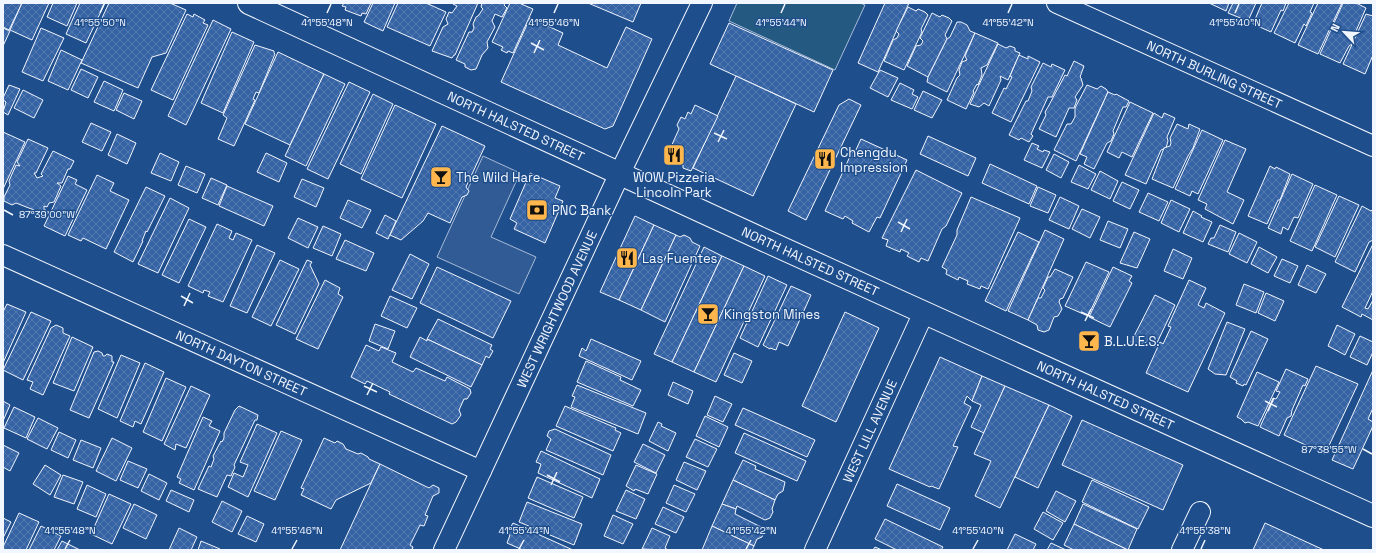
<svg xmlns="http://www.w3.org/2000/svg" width="1376" height="553" viewBox="0 0 1376 553" font-family="'Space Grotesk',sans-serif">
	<style>
		.green { fill: #245a82; stroke: #a8bbd7 }
		.parking { fill: #305b95; stroke: #a8bbd7 }
		.building { fill: url(#building-cross-hatch); stroke: #f2f6ff }
		.lines { fill: none; stroke-linecap: round; stroke-linejoin: round }
		.minor-casing { stroke: #f2f6ff; stroke-width: 22 }
		.secondary-casing { stroke: #f2f6ff; stroke-width: 24 }
		.minor { stroke: #1f4e8c; stroke-width: 20 }
		.secondary { stroke: #1f4e8c; stroke-width: 22 }
		.ticks { fill: none; stroke: #f2f6ff; stroke-width: 1.5 }
		.labels { text-anchor: middle; stroke-width: 3; stroke-linejoin: round; paint-order: stroke }
		.street-label { font-size: 13px; fill: #f2f6ff; stroke: #1f4e8c }
		.poi-label { font-size: 13px; fill: #f2f6ff; stroke: #1f4e8c; text-anchor: start }
		.ticks-label { font-size: 10px; text-anchor: middle; fill: #f2f6ff; stroke: #1f4e8c; stroke-width: 3; stroke-linejoin: round; paint-order: stroke }
	</style>
	<defs>
		<pattern id="building-cross-hatch" width="8" height="8" patternUnits="userSpaceOnUse"><rect width="8" height="8" fill="#3563a3"/><path d="M0 0l8 8M0 8l8-8" fill="none" stroke="#537ab1"/></pattern>
	</defs>
	<rect width="100%" height="100%" fill="#1f4e8c"/>
	<path class="green" d="M737,3H860L865,5L835,70L729,21Z"/>
	<path class="parking" d="M483,156L520,173L491,237L536,257L519,294L437,257Z"/>
	<g class="building">
		<path d="M3,3H22L9,30L3,27Z"/>
		<path d="M22,3H49L32,40L10,30Z"/>
		<path d="M53,3H77L67,26L47,17Z"/>
		<path d="M80,3H105L86,43L66,34Z"/>
		<path d="M109,3H170L186,10L166,53L152,57L138,88L81,63Z"/>
		<path d="M344,3H371L366,14L362,13L361,16L345,10L346,7L342,6Z"/>
		<path d="M373,3H395L383,31L364,22Z"/>
		<path d="M398,3H426L446,12L430,46L387,27Z"/>
		<path d="M454,3H478L455,55H454L452,58L432,51L443,27L448,24L446,19L449,12L452,13L457,6L453,4Z"/>
		<path d="M482,3H505L504,5L507,8L502,17L495,14L492,21L495,27L487,42L488,48L482,55L476,69L471,70L465,67V64L456,60L469,32H472L474,28L473,24L476,17L478,16L483,9L481,7Z"/>
		<path d="M510,3H519L533,9L513,53L508,51L507,53L501,50L503,47L492,42Z"/>
		<path d="M588,3H641L633,22Z"/>
		<path d="M885,3H909L878,72L858,63Z"/>
		<path d="M1209,3H1229L1226,11Z"/>
		<path d="M1233,3H1256L1248,21L1228,13Z"/>
		<path d="M1262,3H1286L1283,11L1281,10L1271,32L1253,24Z"/>
		<path d="M1289,3H1314L1310,12L1312,13L1306,26L1304,24L1295,43L1274,33Z"/>
		<path d="M1318,3H1342L1318,54L1298,45Z"/>
		<path d="M1343,3H1356L1366,8L1356,31L1357,33L1352,44L1349,46L1340,63L1320,54Z"/>
		<path d="M908,7L916,11L918,9L925,12L928,15L921,29L922,32L904,70L884,61L893,40L897,38L899,34L896,31Z"/>
		<path d="M932,13L940,17L942,15L949,18L952,21L945,35L947,39L928,77L907,66L916,46L921,45L923,41L920,38Z"/>
		<path d="M187,14L193,17L194,14L205,20L203,23L208,25L173,100L151,90Z"/>
		<path d="M1366,14L1373,16V55L1365,74L1343,64Z"/>
		<path d="M530,18L563,33L558,45L607,68L626,27L652,39L613,126L605,129L501,82Z"/>
		<path d="M213,20L231,29L186,125L168,116Z"/>
		<path d="M957,22H961L967,25L970,31L975,33L947,92L927,82L928,77L947,39L950,37Z"/>
		<path d="M729,23L833,70L814,112L710,64Z"/>
		<path d="M3,28L10,31L3,46Z"/>
		<path d="M41,28L64,38L43,81L22,72Z"/>
		<path d="M232,32L254,42L223,113L201,103Z"/>
		<path d="M975,33L998,43L987,65L981,68L982,75L978,85L977,84L973,91L974,92L966,109L947,100L957,78L960,75L959,70L962,62L967,60L965,56Z"/>
		<path d="M998,44L1006,48L1010,46L1015,48V51L1020,53L1008,80L1000,76L1001,80L989,106L984,103L979,107L970,104Z"/>
		<path d="M255,45L274,51V53L275,54L259,93L256,92L253,99L255,100L234,146L218,139L227,118L223,115Z"/>
		<path d="M61,50L82,60L68,90L48,81Z"/>
		<path d="M278,52L324,74L290,145L245,124Z"/>
		<path d="M1019,55L1028,59V56L1040,62L1011,122L992,113L1004,88L1006,89L1012,77L1010,76Z"/>
		<path d="M1074,61L1084,66L1080,77L1081,78L1083,85L1075,97L1077,100L1074,108H1069L1056,137L1039,129L1046,115L1045,112L1048,107L1065,75L1067,76Z"/>
		<path d="M1043,63L1051,67L1052,64L1065,70L1052,97H1048L1031,134L1033,136L1029,142L1021,138L1019,140L1009,135L1026,101H1028L1032,91L1031,87Z"/>
		<path d="M81,69L98,77L88,98L71,90Z"/>
		<path d="M880,70L898,78L888,97L870,88Z"/>
		<path d="M324,74L345,84L306,166L285,156Z"/>
		<path d="M736,76L796,104L753,196L693,168Z"/>
		<path d="M104,81L123,90L114,111L94,102Z"/>
		<path d="M349,82L370,92L328,179L307,169Z"/>
		<path d="M900,83L914,90L912,94L918,97L912,109L891,100Z"/>
		<path d="M9,85L20,89L8,115L3,112L6,102L3,100V98Z"/>
		<path d="M1087,85L1097,89L1101,86L1106,89L1108,92L1076,161L1054,150L1067,124H1071L1075,117V108Z"/>
		<path d="M23,90L43,100L34,118L14,108Z"/>
		<path d="M923,91L942,100L932,118L914,110Z"/>
		<path d="M1108,92L1115,95L1116,94L1129,101L1126,107H1123L1113,131L1114,134L1111,141L1107,143L1094,169L1084,164L1087,157L1080,154Z"/>
		<path d="M124,93L142,101L134,119L116,110Z"/>
		<path d="M373,94L393,104L361,174L340,164Z"/>
		<path d="M849,99L861,105L806,220L788,211L839,105Z"/>
		<path d="M1130,102L1153,113L1132,157L1122,152L1119,158L1107,152Z"/>
		<path d="M395,105L436,124L402,198L361,179Z"/>
		<path d="M695,105L718,116L691,171L683,168V165L674,160L670,162L666,160L664,153L665,150L670,149L679,129L677,125L681,117L685,119L688,112L691,114Z"/>
		<path d="M1154,113L1162,118L1164,113L1175,118L1167,137L1168,141L1166,148L1161,150L1146,184L1125,175Z"/>
		<path d="M91,123L111,132L102,151L82,142Z"/>
		<path d="M1177,124L1188,129L1189,124L1200,129L1193,148L1188,156L1173,188L1152,179L1164,148L1170,146L1171,143L1170,138Z"/>
		<path d="M442,126L485,146L466,187L469,191L467,195L462,197L450,223L428,213L423,221L401,240L390,235Z"/>
		<path d="M1202,130L1223,140L1198,194L1192,191L1190,196L1175,189Z"/>
		<path d="M3,132L25,142L3,189Z"/>
		<path d="M117,134L136,143L127,164L108,155Z"/>
		<path d="M928,136L976,158L968,176L920,154Z"/>
		<path d="M28,139L48,148L36,173H34L37,178L43,176L41,174L53,151L74,161L70,169H68L62,183H57L61,186L54,202L49,203L47,207L44,206V210H46L45,214L47,216L41,218L33,214L34,210L16,203L12,205L4,201V197L10,185L9,181L16,165L20,166L17,162Z"/>
		<path d="M861,139L907,160L880,218L877,217L869,232L852,223L853,221L845,216L843,219L825,211L852,152L854,154Z"/>
		<path d="M1225,140L1246,149L1227,192L1244,200L1233,224L1205,209L1207,204L1198,200Z"/>
		<path d="M1032,143L1039,146L1037,149L1043,152L1044,150L1050,152L1042,168L1024,160Z"/>
		<path d="M160,153L179,162L171,181L151,173Z"/>
		<path d="M266,153L287,163L279,182L257,172Z"/>
		<path d="M1054,154L1069,162L1061,178L1046,170Z"/>
		<path d="M990,164L1037,186L1029,204L982,183Z"/>
		<path d="M1079,165L1096,174L1088,189L1071,182Z"/>
		<path d="M186,166L205,174L197,193L178,185Z"/>
		<path d="M1270,166L1275,169L1276,167L1290,174L1280,200H1278L1267,224L1248,216Z"/>
		<path d="M916,170L962,193L946,226L942,229L928,261L921,258L919,262L907,256L909,253L901,249L900,252L886,246L888,240L882,238Z"/>
		<path d="M1100,171L1118,181L1110,199L1091,190Z"/>
		<path d="M530,173L560,186L555,198L563,201L545,243L514,229L517,223L510,219Z"/>
		<path d="M1292,174L1313,184L1298,218L1294,217L1288,230L1283,227L1281,234L1268,228Z"/>
		<path d="M97,175L114,183L110,191L129,200L106,249L83,238L81,241L68,235Z"/>
		<path d="M68,176L77,180L75,184L87,190L65,236L44,226Z"/>
		<path d="M211,178L227,185L218,205L202,198Z"/>
		<path d="M302,179L324,188L316,207L294,197Z"/>
		<path d="M1122,182L1139,190L1130,209L1113,201Z"/>
		<path d="M1315,185L1337,195L1312,251L1290,241Z"/>
		<path d="M227,186L273,206L264,226L219,206Z"/>
		<path d="M146,187L165,196L147,232L146,231L142,241H143L133,262L114,252Z"/>
		<path d="M1038,187L1056,195L1048,213L1030,206Z"/>
		<path d="M1148,193L1168,202L1159,221L1139,212Z"/>
		<path d="M1339,196L1359,205L1335,257L1315,247Z"/>
		<path d="M971,197L1020,218L988,289L981,286L980,289L967,284L968,281L959,277L958,280L946,274L947,270L942,267L957,235V230Z"/>
		<path d="M1060,197L1079,206L1069,229L1049,220Z"/>
		<path d="M170,198L189,208L158,273L138,264Z"/>
		<path d="M348,200L371,210L362,228L340,218Z"/>
		<path d="M1171,200L1190,209L1179,232L1161,223Z"/>
		<path d="M1362,206L1371,211L1373,209V240L1369,242L1355,272L1335,262Z"/>
		<path d="M1082,209L1100,217L1090,238L1072,229Z"/>
		<path d="M1193,211L1202,216L1201,217L1212,222L1203,242L1183,233Z"/>
		<path d="M385,215L396,221L388,239L376,233Z"/>
		<path d="M635,216L654,225L619,300L600,292Z"/>
		<path d="M298,218L318,227L308,248L288,238Z"/>
		<path d="M189,219L206,227L179,283L162,275Z"/>
		<path d="M1108,221L1128,229L1120,248L1100,240Z"/>
		<path d="M217,224L232,231L229,238L233,240L236,233L252,240L223,302L208,296L210,292L204,290L203,293L188,286Z"/>
		<path d="M654,225L676,235L641,310L619,300Z"/>
		<path d="M1220,225L1236,232L1228,252L1208,244L1211,238H1214Z"/>
		<path d="M323,226L341,234L332,256L313,248Z"/>
		<path d="M1045,230L1064,239L1028,320L1008,311Z"/>
		<path d="M1018,232L1039,242L1006,311L985,301Z"/>
		<path d="M1134,232L1150,239L1137,268L1120,263Z"/>
		<path d="M1239,233L1257,242L1247,263L1229,254Z"/>
		<path d="M676,235L680,237L684,235L690,238L692,242L700,246L665,322L641,310Z"/>
		<path d="M345,240L374,253L366,271L336,259Z"/>
		<path d="M1373,244V291L1365,308L1368,309L1373,300V320L1362,314L1361,317L1342,307Z"/>
		<path d="M257,245L275,253L247,313L230,306Z"/>
		<path d="M704,247L722,256L672,362L654,354Z"/>
		<path d="M1259,247L1277,257L1268,273L1251,264Z"/>
		<path d="M1173,249L1192,258L1183,279L1164,271Z"/>
		<path d="M410,254L429,264L412,299L392,290Z"/>
		<path d="M722,256L744,266L694,372L672,362Z"/>
		<path d="M1282,259L1298,266L1290,283L1274,276Z"/>
		<path d="M280,260L299,269L271,326L252,317Z"/>
		<path d="M307,260L312,262L310,265L319,284L295,334L276,325Z"/>
		<path d="M1086,262L1109,272L1088,316L1065,306Z"/>
		<path d="M1307,265L1326,274L1316,293L1298,285Z"/>
		<path d="M744,266L765,276L716,382L694,372Z"/>
		<path d="M437,267L511,301L493,338L420,303Z"/>
		<path d="M1113,267L1132,276L1129,281L1132,283L1110,327L1089,317Z"/>
		<path d="M1055,269L1073,277L1063,298L1060,299L1059,302L1062,309L1058,316L1054,317L1049,330L1044,332L1038,330L1037,325L1028,320L1038,298H1041L1045,290L1043,288L1048,277H1050Z"/>
		<path d="M768,276L787,285L758,347L740,338Z"/>
		<path d="M325,280L340,288L338,294L343,297L318,349L296,339Z"/>
		<path d="M1189,280L1206,288L1198,305L1204,308L1206,303L1225,313L1188,392L1146,373L1160,342L1163,344L1171,327L1168,326Z"/>
		<path d="M1244,284L1264,292L1256,313L1236,305Z"/>
		<path d="M791,286L811,295L788,346L779,342L776,350L770,348V349L763,345Z"/>
		<path d="M1266,293L1284,301L1275,321L1258,313Z"/>
		<path d="M1155,295L1175,305L1155,347L1144,342L1139,346L1131,342Z"/>
		<path d="M390,296L417,308L407,328L381,316Z"/>
		<path d="M7,304L26,312L3,363V312Z"/>
		<path d="M31,312L51,321L23,380L3,370Z"/>
		<path d="M845,312L879,328L836,422L802,406Z"/>
		<path d="M438,319L492,345L490,349L493,351L489,358L486,356L482,365L427,339Z"/>
		<path d="M1227,322L1245,329L1226,375L1215,374L1208,369Z"/>
		<path d="M375,324L395,331L388,349L369,341Z"/>
		<path d="M56,325L63,328V333L70,336L43,395L30,389L33,382L27,380L51,328Z"/>
		<path d="M1337,325L1355,334L1345,355L1328,346Z"/>
		<path d="M1251,331L1268,339L1246,385L1244,384L1243,386L1236,383L1237,381L1230,377Z"/>
		<path d="M1360,336L1373,342V352L1367,365L1350,357Z"/>
		<path d="M72,337L93,347L74,391L53,383Z"/>
		<path d="M420,337L427,341V339L482,365L471,387L410,357Z"/>
		<path d="M591,339L641,361L632,380L579,356L582,348L586,351Z"/>
		<path d="M366,345L379,351L381,347L396,353L392,362L413,372L416,368L445,381L447,377L470,389L471,393L467,399H464L459,410L461,415L456,422L452,424L389,394L390,392L367,381L365,384L351,377Z"/>
		<path d="M98,351L102,353L103,356H105L107,354L112,356V362H114L89,418L70,410L94,352Z"/>
		<path d="M734,353L752,361L742,383L724,375Z"/>
		<path d="M121,355L140,363L117,418L98,409Z"/>
		<path d="M940,357L982,376L972,401L967,396L964,403L971,407L953,446L958,447L939,489L931,486L930,487L889,469Z"/>
		<path d="M586,361L621,377L620,380L641,390L633,406L577,382Z"/>
		<path d="M145,363L164,372L141,424L135,421L133,427L120,421Z"/>
		<path d="M1316,366L1358,384L1325,454L1284,435Z"/>
		<path d="M1286,369L1308,379L1305,386L1303,385L1292,410L1291,416L1287,418L1279,436L1260,427L1273,398L1276,399L1280,392L1276,391Z"/>
		<path d="M1373,370V408L1368,419L1373,422V426L1353,469L1332,460Z"/>
		<path d="M1257,372L1279,382L1258,426L1248,422L1245,423L1241,419L1237,417Z"/>
		<path d="M982,376L1005,386L984,433L971,427L981,405L972,401Z"/>
		<path d="M166,378L186,387L162,441L143,432Z"/>
		<path d="M673,382L693,391L688,404L668,395Z"/>
		<path d="M577,385L646,413L638,434L571,407L575,397L572,396Z"/>
		<path d="M191,386L210,395L186,448L176,444L175,450L164,444Z"/>
		<path d="M1005,386L1049,405L1000,508L975,496L991,461L974,454Z"/>
		<path d="M715,396L732,404L723,422L707,415Z"/>
		<path d="M3,401L10,405L3,421Z"/>
		<path d="M1049,405L1072,416L1038,488L1015,477Z"/>
		<path d="M239,406L258,415L257,420H255L234,465L235,467L231,476L227,475L217,497L198,489L209,466L211,467L214,459L213,456L221,441L222,442L224,438V433L235,410Z"/>
		<path d="M565,406L616,428L615,430L621,433L613,451L556,426Z"/>
		<path d="M14,407L35,417L26,438L4,428Z"/>
		<path d="M743,408L815,440L807,457L735,425Z"/>
		<path d="M705,416L728,427L719,447L696,436Z"/>
		<path d="M203,417L212,421L209,426L220,431L194,490L179,483L181,479L177,477Z"/>
		<path d="M38,418L58,428L47,449L27,439Z"/>
		<path d="M1082,420L1183,465L1163,510L1062,465Z"/>
		<path d="M658,422L662,424L661,426L676,433L668,451L649,441Z"/>
		<path d="M257,424L277,433L248,497L228,487L234,473L243,477L248,465L240,462Z"/>
		<path d="M555,429L611,455L603,475L546,450L551,439L547,436L549,431Z"/>
		<path d="M281,431L302,440L275,500L254,491Z"/>
		<path d="M59,432L76,440L68,458L51,450Z"/>
		<path d="M744,433L806,461L797,481L735,453Z"/>
		<path d="M112,438L132,448L116,481L96,471Z"/>
		<path d="M324,438L335,443L337,441L343,444L346,449L358,454L361,453L368,457L369,459L380,464L371,483L336,500L331,509L301,495L304,489L301,488Z"/>
		<path d="M695,439L717,449L708,467L686,457Z"/>
		<path d="M81,440L101,448L93,468L73,460Z"/>
		<path d="M643,444L665,455L656,473L634,462Z"/>
		<path d="M3,445L19,453L10,471L3,467Z"/>
		<path d="M541,451L600,479L592,498L538,473L541,464L536,462Z"/>
		<path d="M743,460L756,466L755,469L785,482L783,491L778,494L775,500L733,480Z"/>
		<path d="M128,461L147,469L138,488L120,480Z"/>
		<path d="M684,462L706,471L697,490L676,480Z"/>
		<path d="M380,464L429,488L433,485L439,488V493L433,496L425,515L428,516L424,526L420,525L410,545L413,547L412,550H340Z"/>
		<path d="M45,465L61,475L50,495L33,484Z"/>
		<path d="M636,465L657,474L648,494L635,489L634,491L626,486Z"/>
		<path d="M149,474L167,483L159,500L141,491Z"/>
		<path d="M63,475L83,482L74,504L54,497Z"/>
		<path d="M537,477L583,497L574,518L528,498Z"/>
		<path d="M733,480L775,500L772,509L773,512L770,518L765,520L737,506L736,509L722,504Z"/>
		<path d="M1092,480L1149,507L1138,529L1082,502Z"/>
		<path d="M897,484L950,508L940,530L887,506Z"/>
		<path d="M87,485L106,494L96,517L77,509Z"/>
		<path d="M674,485L695,494L686,512L666,503Z"/>
		<path d="M171,490L194,500L189,512L166,501Z"/>
		<path d="M626,490L645,499L636,519L616,511Z"/>
		<path d="M1056,491L1076,501L1065,522L1046,511Z"/>
		<path d="M109,494L131,504L112,544L91,534Z"/>
		<path d="M222,501L242,511L232,532L212,522Z"/>
		<path d="M527,502L582,524L574,545L519,522Z"/>
		<path d="M134,504L157,515L146,539L123,528Z"/>
		<path d="M722,504L736,509L735,514L763,528L764,532L762,537L757,539L754,546L712,526Z"/>
		<path d="M1083,504L1137,529L1128,550L1074,524Z"/>
		<path d="M663,507L684,517L676,533L655,524Z"/>
		<path d="M1043,512L1063,523L1053,540L1034,529Z"/>
		<path d="M19,513L39,522L26,550H3V547Z"/>
		<path d="M613,515L633,524L623,544L604,536Z"/>
		<path d="M247,516L264,524L256,542L238,534Z"/>
		<path d="M3,518L11,522L3,538Z"/>
		<path d="M885,519L943,547L941,550H897L875,539Z"/>
		<path d="M513,523L573,550H523L507,543L510,535L507,534Z"/>
		<path d="M1265,523L1324,550H1253Z"/>
		<path d="M1074,524L1128,550H1074L1064,545Z"/>
		<path d="M41,526L61,536L54,550H29Z"/>
		<path d="M712,526L754,546L752,550H702Z"/>
		<path d="M179,528L197,537L191,550H169Z"/>
		<path d="M652,528L670,536L665,548L668,550L642,549Z"/>
		<path d="M1015,534L1036,544L1033,550H1007Z"/>
		<path d="M62,541L80,550H57Z"/>
		<path d="M201,541L220,549V550H198Z"/>
		<path d="M1051,543L1066,550H1047Z"/>
		<path d="M875,547L882,550H873Z"/>
	</g>
	<g class="lines">
		<g class="minor-casing">
			<g id="minor">
				<path id="s1" d="M1057,3L1373,146"/>
				<path id="s2" d="M3,255L481,471"/>
				<path id="s3" d="M444,550L620,173L702,3"/>
				<path id="s4" d="M815,550L924,312"/>
				<path d="M1182,550L1200,512"/>
			</g>
		</g>
		<g class="secondary-casing">
			<g id="secondary">
				<path id="s5" d="M249,3L766,241L1373,516"/>
			</g>
		</g>
		<use href="#minor" class="minor"/>
		<use href="#secondary" class="secondary"/>
	</g>
	<path class="ticks" d="M100,13L104,4M327,13L331,4M554,13L558,4M781,13L785,4M1008,13L1012,4M1235,13L1239,4M531,43L544,50M534,53L540,40M714,133L727,139M718,142L724,130M4,210L13,215M898,222L910,229M901,232L907,219M181,296L193,303M184,306L190,293M1081,312L1094,318M1085,321L1091,309M364,386L377,392M367,395L373,383M1265,401L1277,407M1268,411L1274,398M1363,449L1372,454M547,475L560,482M551,485L557,472M65,549L70,540M292,549L297,540M519,549L524,540M746,549L751,540M973,549L978,540M1201,549L1205,540"/>
	<defs>
		<g id="restaurant-square" transform="scale(1.15)"><rect x="-9" y="-9" width="18" height="18" rx="4" fill="#ffb74d" stroke="#1f4e8c"/><path d="M-5-6h1v4h1v-4h1v4h1v-4h1v5L-1.5 .5V6h-2V.5L-5-1ZM5-6V6H3V1.5H1.5Q1.5-4 5-6Z" fill="#111"/></g>
		<g id="bar-square" transform="scale(1.15)"><rect x="-9" y="-9" width="18" height="18" rx="4" fill="#ffb74d" stroke="#1f4e8c"/><path d="M-6-5H6L.8 .8V4.5H3.5V6h-7V4.5H-.8V.8Z" fill="#111"/></g>
		<g id="bank-square" transform="scale(1.15)"><rect x="-9" y="-9" width="18" height="18" rx="4" fill="#ffb74d" stroke="#1f4e8c"/><path d="M-6-4H6V4H-6ZM0-2.3a2.3 2.3 0 1 0 0 4.6a2.3 2.3 0 1 0 0-4.6Z" fill="#111"/></g>
	</defs>
	<g fill-rule="evenodd">
		<use href="#restaurant-square" x="674" y="155"/>
		<use href="#restaurant-square" x="825" y="159"/>
		<use href="#bar-square" x="441" y="177"/>
		<use href="#bank-square" x="537" y="210"/>
		<use href="#restaurant-square" x="627" y="258"/>
		<use href="#bar-square" x="708" y="314"/>
		<use href="#bar-square" x="1089" y="341"/>
	</g>
	<g class="labels">
		<g class="street-label">
			<text dy="5" stroke="none"><textPath href="#s1" startOffset="173">NORTH BURLING STREET</textPath></text>
			<text dy="5" stroke="none"><textPath href="#s5" startOffset="294">NORTH HALSTED STREET</textPath></text>
			<text dy="5" stroke="none"><textPath href="#s5" startOffset="618">NORTH HALSTED STREET</textPath></text>
			<text dy="5" stroke="none"><textPath href="#s3" startOffset="266">WEST WRIGHTWOOD AVENUE</textPath></text>
			<text dy="5" stroke="none"><textPath href="#s2" startOffset="262">NORTH DAYTON STREET</textPath></text>
			<text dy="5" stroke="none"><textPath href="#s5" startOffset="942">NORTH HALSTED STREET</textPath></text>
			<text dy="5" stroke="none"><textPath href="#s4" startOffset="131">WEST LILL AVENUE</textPath></text>
		</g>
		<g class="poi-label">
			<text x="840" y="157">Chengdu<tspan x="840" dy="15">Impression</tspan></text>
			<text x="456" y="182">The Wild Hare</text>
			<text x="674" y="182" text-anchor="middle">WOW Pizzeria<tspan x="674" dy="15">Lincoln Park</tspan></text>
			<text x="552" y="215">PNC Bank</text>
			<text x="642" y="263">Las Fuentes</text>
			<text x="724" y="319">Kingston Mines</text>
			<text x="1104" y="346">B.L.U.E.S.</text>
		</g>
	</g>
	<g class="ticks-label">
		<text x="100" y="26">41°55'50"N</text>
		<text x="327" y="26">41°55'48"N</text>
		<text x="554" y="26">41°55'46"N</text>
		<text x="781" y="26">41°55'44"N</text>
		<text x="1008" y="26">41°55'42"N</text>
		<text x="1235" y="26">41°55'40"N</text>
		<text x="47" y="218">87°39'00"W</text>
		<text x="1329" y="453">87°38'55"W</text>
		<text x="70" y="534">41°55'48"N</text>
		<text x="297" y="534">41°55'46"N</text>
		<text x="524" y="534">41°55'44"N</text>
		<text x="751" y="534">41°55'42"N</text>
		<text x="978" y="534">41°55'40"N</text>
		<text x="1205" y="534">41°55'38"N</text>
	</g>
	<rect width="1376" height="553" fill="none" stroke="#f2f6ff" stroke-width="8"/>
	<g transform="translate(1344 32) rotate(296)" stroke="#1f4e8c" stroke-width="3" paint-order="stroke">
	<path d="M0-3L7 15L0 10L-7 15Z" fill="#f2f6ff"/>
	<text y="-6" font-size="11" font-weight="bold" text-anchor="middle" fill="#f2f6ff">N</text>
	</g>
</svg>
